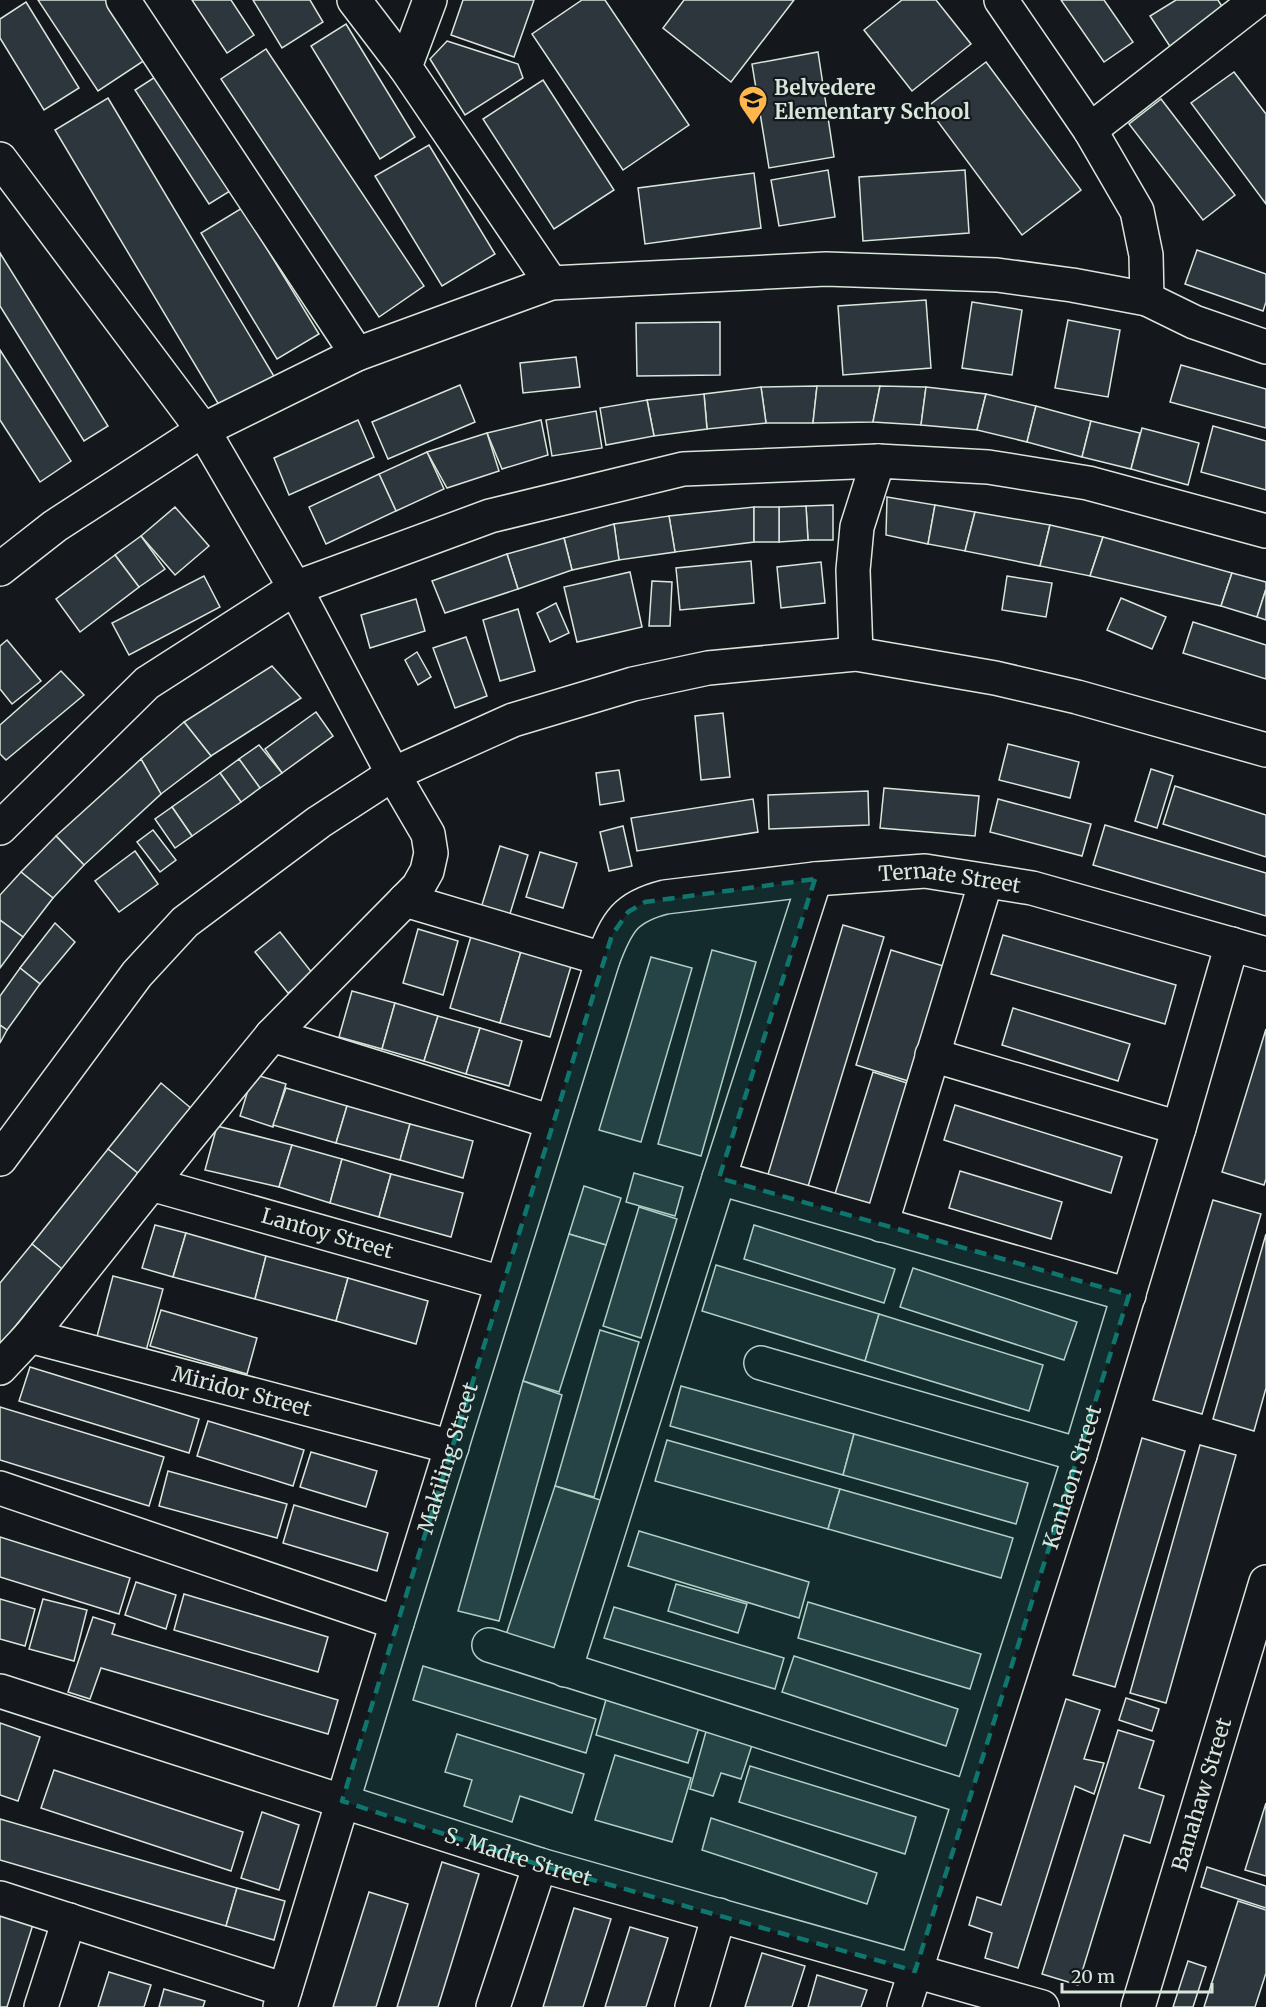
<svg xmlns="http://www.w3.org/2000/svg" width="1266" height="2007" viewBox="0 0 1266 2007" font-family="Merriweather,serif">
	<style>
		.building { fill: #2c363c; stroke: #d8e6dc; stroke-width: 1.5 }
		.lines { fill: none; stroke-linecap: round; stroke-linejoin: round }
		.street-casing { stroke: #d8e6dc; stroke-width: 36 }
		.street { stroke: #14181c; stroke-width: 33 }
		.marked { fill: #0f766e; fill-opacity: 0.2; stroke: #0f766e; stroke-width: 4.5; stroke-dasharray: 12 8; stroke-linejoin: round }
		.labels { text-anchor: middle; stroke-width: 4.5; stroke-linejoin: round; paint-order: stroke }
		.poi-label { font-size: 21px; font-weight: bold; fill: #d8e6dc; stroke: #14181c; text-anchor: start }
		.street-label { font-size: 21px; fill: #d8e6dc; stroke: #14181c }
	</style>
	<rect width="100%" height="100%" fill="#14181c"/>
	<g class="building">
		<path d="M38,0H110L148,58L98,91Z"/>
		<path d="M192,0H231L254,35L227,53Z"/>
		<path d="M253,0H310L323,22L282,48Z"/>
		<path d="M463,0H534L514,57L451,35Z"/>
		<path d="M582,0H605L689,125L623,170L532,34Z"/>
		<path d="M684,0H794L731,82L663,28Z"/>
		<path d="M902,0H936L971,44L912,91L864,30Z"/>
		<path d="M1061,0H1104L1133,42L1104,62Z"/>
		<path d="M1176,0H1218L1226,13L1171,48L1150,16Z"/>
		<path d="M26,2L79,88L44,110L0,38V19Z"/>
		<path d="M346,24L415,137L380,159L311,46Z"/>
		<path d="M447,41L518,64L523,78L465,115L430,59Z"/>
		<path d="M266,49L424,286L379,317L221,79Z"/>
		<path d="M818,52L834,157L769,168L752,64Z"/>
		<path d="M986,62L1081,190L1022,235L927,107Z"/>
		<path d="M169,68L243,183L209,204L135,90Z"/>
		<path d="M1234,72L1266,114V204L1191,103Z"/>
		<path d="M543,80L614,190L554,229L483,119Z"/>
		<path d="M108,98L275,378L222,410L55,130Z"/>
		<path d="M1161,99L1235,195L1203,220L1129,124Z"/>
		<path d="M429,145L495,254L442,286L375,176Z"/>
		<path d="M828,170L835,217L779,226L771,180Z"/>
		<path d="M965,170L969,233L863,241L859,177Z"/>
		<path d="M754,173L761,228L645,244L638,188Z"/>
		<path d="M242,208L319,334L277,359L201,233Z"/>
		<path d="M1197,250L1266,274V302L1263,311L1185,284Z"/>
		<path d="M0,253L108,426L84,441L0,306Z"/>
		<path d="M926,300L931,368L843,375L838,306Z"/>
		<path d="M972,302L1022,310L1012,375L962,368Z"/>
		<path d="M1068,320L1120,330L1108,397L1055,388Z"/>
		<path d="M720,322V375L637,376L636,323Z"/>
		<path d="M0,350L71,461L40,482L0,420Z"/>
		<path d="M576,357L580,387L523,393L520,363Z"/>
		<path d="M1181,365L1266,389V428L1170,402Z"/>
		<path d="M460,385L475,422L388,459L372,422Z"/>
		<path d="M817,386L813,423H766L761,387Z"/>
		<path d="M817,386H880L873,422L813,423Z"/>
		<path d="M880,386L926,387L921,425L873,422Z"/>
		<path d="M761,387L766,423L707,429L704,394Z"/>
		<path d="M926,387L986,394L977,430L921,425Z"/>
		<path d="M704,394L707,429L654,436L647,400Z"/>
		<path d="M986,394L1036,406L1027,442L977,430Z"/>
		<path d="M647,400L654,436L606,445L600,408Z"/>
		<path d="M1036,406L1091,421L1082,457L1027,442Z"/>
		<path d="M596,411L602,448L552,456L546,420Z"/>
		<path d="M358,420L374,457L289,495L274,458Z"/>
		<path d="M541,420L548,455L502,469L487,433Z"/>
		<path d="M1091,421L1140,433L1131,469L1082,457Z"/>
		<path d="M1213,426L1266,441V490L1201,472Z"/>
		<path d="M1142,428L1199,443L1188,485L1131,469Z"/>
		<path d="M487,433L499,471L447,488L427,452Z"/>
		<path d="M427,452L444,489L396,511L379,474Z"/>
		<path d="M379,474L396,511L326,544L309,507Z"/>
		<path d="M887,497L935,505L928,544L886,535Z"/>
		<path d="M833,505V540H808L806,506Z"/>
		<path d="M935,505L975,512L965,551L928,544Z"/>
		<path d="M806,506L808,540L779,542V507Z"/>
		<path d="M175,507L209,546L175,575L141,536Z"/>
		<path d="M754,507V542L675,552L669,516Z"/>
		<rect x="754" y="507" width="25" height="35"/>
		<path d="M975,512L1050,525L1040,566L965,551Z"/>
		<path d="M669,516L675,552L619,560L614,524Z"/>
		<path d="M614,524L619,560L572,570L564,538Z"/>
		<path d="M1050,525L1103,537L1090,576L1040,566Z"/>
		<path d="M141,536L165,569L139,587L115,555Z"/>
		<path d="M1103,537L1232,573L1221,606L1090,576Z"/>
		<path d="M564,538L572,570L518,589L507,554Z"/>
		<path d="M507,554L518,589L445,613L432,581Z"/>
		<path d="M115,555L139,587L80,632L56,599Z"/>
		<path d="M751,561L754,603L680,610L676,568Z"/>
		<path d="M821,562L825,603L781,608L777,567Z"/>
		<path d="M630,572L642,627L577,642L564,587Z"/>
		<path d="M1232,573L1266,582V589L1257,617L1221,606Z"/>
		<path d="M204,576L220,607L129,655L112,623Z"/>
		<path d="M1007,576L1052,583L1046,617L1002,610Z"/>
		<path d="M652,581L672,582L670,626H649Z"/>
		<path d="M1266,589V620L1257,617Z"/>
		<path d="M1121,598L1166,617L1152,649L1107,630Z"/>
		<path d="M416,599L425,631L370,648L361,615Z"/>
		<path d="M556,603L569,633L550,642L537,613Z"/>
		<path d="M518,609L535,671L500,681L483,620Z"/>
		<path d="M1193,622L1266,645V679L1183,653Z"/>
		<path d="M466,637L487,696L455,708L433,648Z"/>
		<path d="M7,640L41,681L12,704L0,689V646Z"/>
		<path d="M417,652L431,677L418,685L405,660Z"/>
		<path d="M272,666L301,698L211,756L184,722Z"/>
		<path d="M61,671L84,695L6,760L0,754V725Z"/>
		<path d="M316,712L333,736L282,773L265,749Z"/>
		<path d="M723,713L730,777L701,780L695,716Z"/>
		<path d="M184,722L211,756L161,794L141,759Z"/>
		<path d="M1008,744L1079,762L1070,798L999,780Z"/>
		<path d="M259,745L282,773L260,788L239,759Z"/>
		<path d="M141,759L161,794L84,865L56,836Z"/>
		<path d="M239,759L260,788L241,802L220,773Z"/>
		<path d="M1151,769L1173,776L1157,828L1135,821Z"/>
		<path d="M619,770L624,801L600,805L596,773Z"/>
		<path d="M220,773L241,802L192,836L172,807Z"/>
		<path d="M1175,786L1266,815V857L1163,824Z"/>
		<path d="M884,788L979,796L975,836L880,828Z"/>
		<path d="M868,791L869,825L769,829L768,795Z"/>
		<path d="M753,799L758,832L637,851L631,818Z"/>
		<path d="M998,799L1091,824L1082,856L990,832Z"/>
		<path d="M172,807L192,836L175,848L155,819Z"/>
		<path d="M1105,825L1266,873V916L1093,865Z"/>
		<path d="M623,826L632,866L609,871L600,832Z"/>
		<path d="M153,830L176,860L160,872L137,842Z"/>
		<path d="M56,836L84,865L53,898L21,872Z"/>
		<path d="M500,846L528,855L509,917L481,908Z"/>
		<path d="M135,851L158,884L119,912L95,881Z"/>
		<path d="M540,852L577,863L563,908L526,897Z"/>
		<path d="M21,872L53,898L23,937L0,920V895Z"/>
		<path d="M0,920L23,937L0,968Z"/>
		<path d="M55,923L75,942L40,984L20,968Z"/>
		<path d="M843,925L884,937L806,1193L766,1181Z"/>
		<path d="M418,929L458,941L443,995L403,983Z"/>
		<path d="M280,932L313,974L288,993L255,952Z"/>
		<path d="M472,933L522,948L500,1023L450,1008Z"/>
		<path d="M1003,935L1176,985L1165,1024L991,974Z"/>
		<path d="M522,948L572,963L550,1037L500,1023Z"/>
		<path d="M712,950L756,962L701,1156L658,1144Z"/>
		<path d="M891,950L953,969L918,1084L856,1065Z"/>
		<path d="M651,957L692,968L641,1142L599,1130Z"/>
		<path d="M20,968L40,984L7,1030L0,1025V996Z"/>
		<path d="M352,991L395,1003L382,1049L339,1037Z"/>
		<path d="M395,1003L438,1016L424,1061L382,1049Z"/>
		<path d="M1013,1008L1130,1044L1118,1081L1002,1045Z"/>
		<path d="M438,1016L480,1028L466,1074L424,1061Z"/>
		<path d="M0,1025L7,1030L0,1043Z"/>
		<path d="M480,1028L522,1041L509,1086L466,1074Z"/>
		<path d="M1266,1029V1179L1264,1185L1222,1172Z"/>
		<path d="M873,1072L910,1084L870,1209L834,1197Z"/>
		<path d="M253,1074L286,1084L273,1127L240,1116Z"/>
		<path d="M161,1083L192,1109L139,1174L108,1149Z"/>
		<path d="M286,1088L347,1106L336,1143L273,1125Z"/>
		<path d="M955,1105L1122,1157L1111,1193L944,1140Z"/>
		<path d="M347,1106L410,1124L400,1160L336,1143Z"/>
		<path d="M410,1124L473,1141L463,1178L400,1160Z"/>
		<path d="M217,1126L292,1145L279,1187L205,1170Z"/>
		<path d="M292,1145L342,1159L330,1203L279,1187Z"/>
		<path d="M108,1149L139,1174L62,1269L32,1244Z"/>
		<path d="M342,1159L391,1174L379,1217L330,1203Z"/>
		<path d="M960,1171L1062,1202L1051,1239L949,1208Z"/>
		<path d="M634,1173L683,1187L675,1216L626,1202Z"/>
		<path d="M391,1174L463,1193L451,1237L379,1217Z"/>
		<path d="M584,1186L621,1198L606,1245L569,1234Z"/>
		<path d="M1213,1200L1261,1214L1202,1414L1153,1400Z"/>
		<path d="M639,1207L677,1219L641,1338L603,1326Z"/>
		<path d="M155,1225L186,1233L173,1277L142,1268Z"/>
		<path d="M754,1225L895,1269L884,1303L744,1259Z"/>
		<path d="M186,1233L266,1256L255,1299L173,1277Z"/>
		<path d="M569,1234L606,1245L559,1392L523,1381Z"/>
		<path d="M1266,1234V1388L1254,1431L1213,1419Z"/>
		<path d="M32,1244L62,1269L0,1345V1283Z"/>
		<path d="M266,1256L348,1278L336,1321L255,1299Z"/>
		<path d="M716,1265L879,1314L865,1361L702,1311Z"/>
		<path d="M913,1268L1077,1322L1064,1360L900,1307Z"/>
		<path d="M113,1276L163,1289L144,1358L95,1344Z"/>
		<path d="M348,1278L428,1301L416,1344L336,1321Z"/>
		<path d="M161,1310L257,1338L247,1374L150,1346Z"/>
		<path d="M879,1314L1043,1365L1029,1411L865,1361Z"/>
		<path d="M600,1330L639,1342L594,1497L555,1486Z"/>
		<path d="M30,1367L199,1419L189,1453L19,1401Z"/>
		<path d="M523,1381L562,1395L499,1621L458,1611Z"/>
		<path d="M681,1386L854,1434L843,1475L670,1426Z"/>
		<path d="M0,1407L164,1457L149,1506L0,1460Z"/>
		<path d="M208,1421L304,1450L293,1486L197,1456Z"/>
		<path d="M854,1434L1028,1483L1016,1524L843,1475Z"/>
		<path d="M1142,1438L1185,1451L1115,1687L1073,1675Z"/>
		<path d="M667,1440L840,1489L828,1529L655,1481Z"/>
		<path d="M1200,1445L1236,1455L1166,1703L1130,1693Z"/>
		<path d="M311,1452L377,1471L366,1507L300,1487Z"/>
		<path d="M168,1471L287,1504L277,1538L159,1506Z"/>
		<path d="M555,1486L610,1503L559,1658L504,1641Z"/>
		<path d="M840,1489L1013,1538L1001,1578L828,1529Z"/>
		<path d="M294,1505L388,1533L377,1571L283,1543Z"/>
		<path d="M639,1531L809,1582L799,1618L628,1566Z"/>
		<path d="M0,1537L130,1578L119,1614L0,1577Z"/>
		<path d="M136,1582L176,1595L166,1629L125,1615Z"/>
		<path d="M676,1584L747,1604L738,1633L668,1611Z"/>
		<path d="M184,1594L328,1637L318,1672L174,1630Z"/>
		<path d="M0,1599L35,1609L25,1646L0,1639Z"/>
		<path d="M43,1599L87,1610L74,1661L29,1649Z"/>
		<path d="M808,1602L981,1654L970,1689L798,1638Z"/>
		<path d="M614,1607L784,1658L775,1689L604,1638Z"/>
		<path d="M93,1617L115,1624L112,1634L338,1700L328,1734L101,1668L90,1699L68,1692Z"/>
		<path d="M794,1656L958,1709L946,1746L782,1692Z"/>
		<path d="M423,1666L596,1719L586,1753L413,1700Z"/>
		<path d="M607,1696L700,1724L688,1763L596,1735Z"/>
		<path d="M1126,1698L1159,1709L1152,1731L1119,1720Z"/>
		<path d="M1066,1699L1100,1710L1084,1759L1104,1763L1094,1794L1075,1786L1018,1968L985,1958L992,1933L969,1925L977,1897L1001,1905Z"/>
		<path d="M0,1723L40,1737L18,1801L0,1795Z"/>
		<path d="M707,1728L753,1742L741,1779L721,1773L713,1796L690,1789Z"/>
		<path d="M1118,1730L1154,1741L1139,1788L1164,1796L1150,1843L1124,1835L1078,1985L1042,1974Z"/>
		<path d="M457,1734L584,1774L572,1813L520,1796L512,1822L464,1806L472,1780L445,1772Z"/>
		<path d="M615,1755L691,1778L672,1842L595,1820Z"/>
		<path d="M750,1766L916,1817L905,1854L739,1802Z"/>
		<path d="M54,1770L243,1832L231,1871L41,1808Z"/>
		<path d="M1266,1803V1876L1245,1870Z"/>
		<path d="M262,1812L299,1825L279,1890L241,1878Z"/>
		<path d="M711,1818L877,1873L867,1904L702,1850Z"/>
		<path d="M0,1819L237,1888L226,1926L0,1860Z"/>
		<path d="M442,1862L479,1874L438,2007H397Z"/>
		<path d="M1207,1867L1266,1886V1908L1201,1887Z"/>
		<path d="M237,1888L285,1901L274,1940L226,1926Z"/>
		<path d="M369,1892L408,1904L376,2007H333Z"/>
		<path d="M1238,1901L1266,1910V1973L1255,2007H1204Z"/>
		<path d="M574,1908L611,1919L583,2007H543Z"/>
		<path d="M0,1909L35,1918L7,2007H0Z"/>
		<path d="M630,1927L668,1938L646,2007H605Z"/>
		<path d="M762,1953L805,1966L792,2007H745Z"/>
		<path d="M1188,1961L1206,1967L1193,2007H1173Z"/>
		<path d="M109,1972L151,1985L144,2007H98Z"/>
		<path d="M817,1975L867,1990L861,2007H808Z"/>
		<path d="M164,1989L205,2001L203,2007H159Z"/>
	</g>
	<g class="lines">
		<g class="street-casing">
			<g id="street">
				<path d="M123,0L357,354"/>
				<path d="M354,0L405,67"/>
				<path d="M430,0L405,67L551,283"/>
				<path d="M1090,130L1257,0"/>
				<path d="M0,159L203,430L295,588L393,774L428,834L431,853L427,871L418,887L272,1035L186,1140L30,1336L0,1368"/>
				<path d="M1147,299L1194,322L1266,347"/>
				<path d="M0,569L55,526L203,430L357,354L551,283L826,269L997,275L1072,285L1147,299L1146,255L1137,211L1090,130L1001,0"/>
				<path d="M856,654L853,570L857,527L878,461L988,467L1088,483L1266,531"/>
				<path d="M0,828L147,683L295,588L490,516L683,469L878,461"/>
				<path d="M405,900L603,959"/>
				<path d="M272,1035L552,1122"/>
				<path d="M932,1055L1179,1128"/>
				<path d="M0,1159L137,974L185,922L319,822L393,774L513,720L633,684L708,668L856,654L995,678L1077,697L1266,750"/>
				<path d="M719,1178L1129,1295"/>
				<path id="s1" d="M151,1184L502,1283"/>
				<path d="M881,1225L986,881"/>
				<path id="s2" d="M30,1336L452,1447"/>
				<path d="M761,1363L1080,1455"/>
				<path d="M0,1488L397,1623"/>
				<path d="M489,1645L970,1798"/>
				<path d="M565,1670L719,1178L815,879"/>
				<path id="s3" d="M0,1691L540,1865L1042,2007"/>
				<path d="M0,1898L285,1990"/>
				<path d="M41,2007L69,1920"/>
				<path id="s4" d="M280,2007L397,1623L603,959C617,922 625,907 665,897L815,879L925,871L1032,888L1266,954"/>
				<path d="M493,2007L540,1865"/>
				<path d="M692,2007L719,1915"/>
				<path id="s5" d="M904,2007L1080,1455L1179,1128L1232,944"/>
				<path id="s6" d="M1138,2007L1266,1582"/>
			</g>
		</g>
		<use href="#street" class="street"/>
	</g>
	<path class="marked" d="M815,879L719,1178L1129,1295L915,1971L540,1865L342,1801L612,935L628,912L645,902Z"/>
	<defs>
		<g id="school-pin" transform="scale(1.5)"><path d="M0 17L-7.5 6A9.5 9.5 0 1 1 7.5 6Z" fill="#ffb74d" stroke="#14181c"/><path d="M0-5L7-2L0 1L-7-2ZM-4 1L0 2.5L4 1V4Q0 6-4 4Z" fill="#111"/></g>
	</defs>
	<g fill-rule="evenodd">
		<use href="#school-pin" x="753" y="100"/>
	</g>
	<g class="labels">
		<g class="poi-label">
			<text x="774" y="95">Belvedere<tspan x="774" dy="24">Elementary School</tspan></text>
		</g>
		<g class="street-label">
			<text dy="7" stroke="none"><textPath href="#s4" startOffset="1476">Ternate Street</textPath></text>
			<text dy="7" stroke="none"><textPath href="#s1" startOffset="183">Lantoy Street</textPath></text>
			<text dy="7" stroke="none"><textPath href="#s2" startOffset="219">Miridor Street</textPath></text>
			<text dy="7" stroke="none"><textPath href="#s4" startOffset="574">Makiling Street</textPath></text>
			<text dy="7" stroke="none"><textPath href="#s5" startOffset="556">Kanlaon Street</textPath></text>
			<text dy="7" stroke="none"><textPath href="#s6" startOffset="222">Banahaw Street</textPath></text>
			<text dy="7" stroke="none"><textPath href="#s3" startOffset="544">S. Madre Street</textPath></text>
		</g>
	</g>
	<path d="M1062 1983v9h150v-9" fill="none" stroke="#d8e6dc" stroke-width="3"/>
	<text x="1071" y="1983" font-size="18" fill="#d8e6dc" stroke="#14181c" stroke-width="4.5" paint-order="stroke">20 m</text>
</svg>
